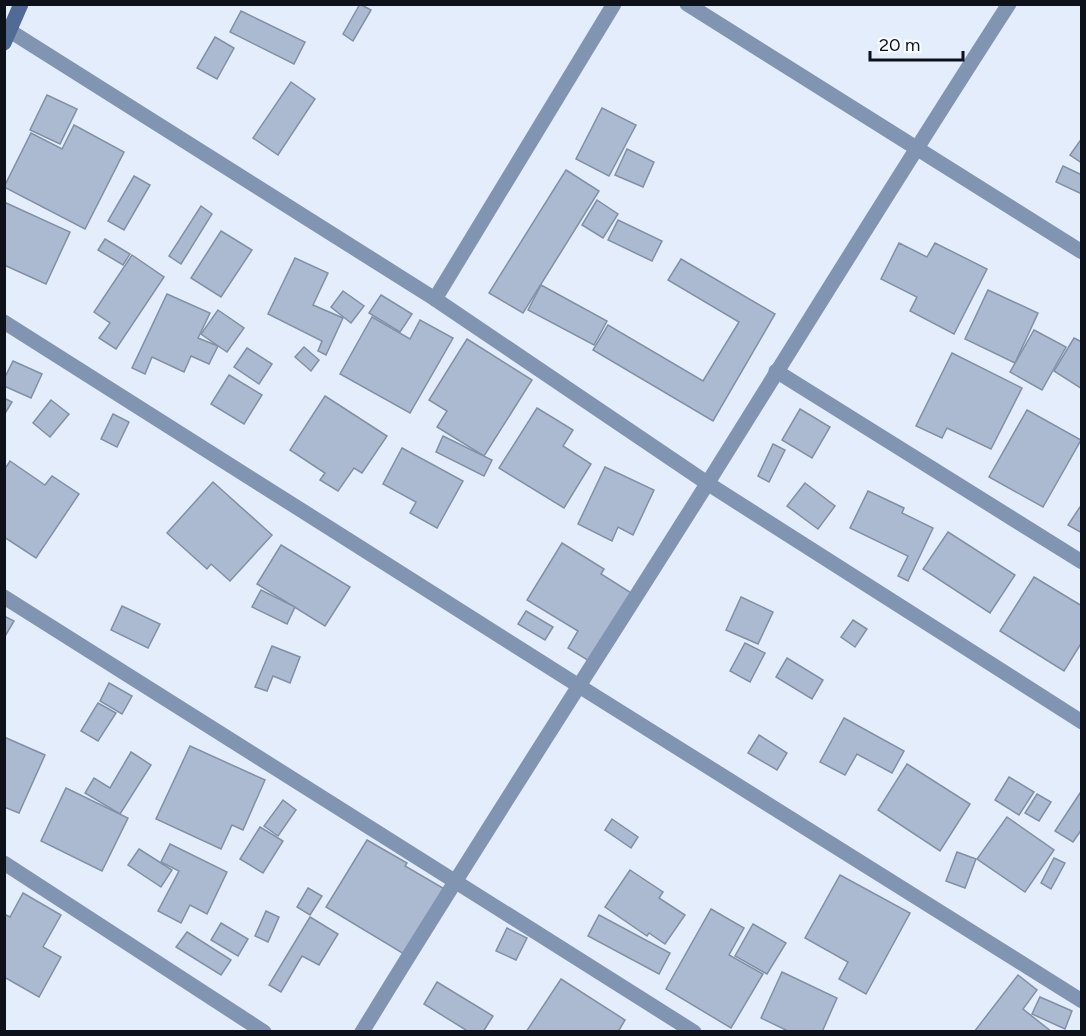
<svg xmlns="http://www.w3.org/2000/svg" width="1086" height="1036" viewBox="0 0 1086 1036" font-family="Figtree,sans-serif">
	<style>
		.building { fill: #acbad1; stroke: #8190a5; stroke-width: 1.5 }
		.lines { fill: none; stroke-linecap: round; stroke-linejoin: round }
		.street { stroke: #8195b3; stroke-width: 15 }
		.secondary { stroke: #4f6b96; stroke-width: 15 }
	</style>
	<rect width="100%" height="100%" fill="#e4edfb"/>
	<g class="building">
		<path d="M360,4L371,10L353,41L343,34Z"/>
		<path d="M241,11L305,42L294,64L230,32Z"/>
		<path d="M215,37L234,48L217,79L197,68Z"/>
		<path d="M291,82L315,99L278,155L253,138Z"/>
		<path d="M47,95L77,109L60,144L30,130Z"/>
		<path d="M602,108L636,125L609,176L576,159Z"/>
		<path d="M74,125L124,152L85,229L4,187L31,133L62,149Z"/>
		<path d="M1082,138V163L1070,155Z"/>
		<path d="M627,149L654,162L643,187L615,175Z"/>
		<path d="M1063,166L1082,175V194L1056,182Z"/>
		<path d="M566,170L599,191L523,313L489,293Z"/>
		<path d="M134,176L150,185L124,230L108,221Z"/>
		<path d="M597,200L618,214L603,238L582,225Z"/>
		<path d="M4,202L70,232L46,284L4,265Z"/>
		<path d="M201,206L212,214L181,264L169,256Z"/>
		<path d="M618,220L662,241L652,261L608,240Z"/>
		<path d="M221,231L252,250L221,297L191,278Z"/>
		<path d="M105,239L130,254L123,265L98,250Z"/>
		<path d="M899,243L927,257L935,243L987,269L954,334L910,311L917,297L881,279Z"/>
		<path d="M132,255L164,277L116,349L99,338L110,323L94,312Z"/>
		<path d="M295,258L328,273L313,305L343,318L326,355L318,351L322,341L268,314Z"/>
		<path d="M681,259L775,314L713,421L593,350L608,325L703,381L739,322L668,280Z"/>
		<path d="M541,285L607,321L594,345L528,310Z"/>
		<path d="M988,290L1038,313L1015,363L965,339Z"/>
		<path d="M343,291L364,306L351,323L331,307Z"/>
		<path d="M167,294L210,313L198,338L218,346L209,364L191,356L184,372L152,357L145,374L132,368Z"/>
		<path d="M381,295L412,314L400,332L369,313Z"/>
		<path d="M218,310L244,328L227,352L201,334Z"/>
		<path d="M372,317L410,339L420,320L453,338L410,413L340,374Z"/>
		<path d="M1034,330L1066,347L1042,390L1010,372Z"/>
		<path d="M1074,338L1082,342V389L1054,371Z"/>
		<path d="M467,339L532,380L484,456L437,427L447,411L429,400Z"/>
		<path d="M304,347L319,360L311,371L295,357Z"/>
		<path d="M247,348L272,364L259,384L234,367Z"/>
		<path d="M952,353L1022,388L991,449L947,428L942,438L916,426Z"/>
		<path d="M13,361L42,374L31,398L4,386V379Z"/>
		<path d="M229,375L262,395L244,424L211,404Z"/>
		<path d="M325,396L387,436L362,473L354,468L338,491L320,480L325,473L290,450Z"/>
		<path d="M4,398L12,402L4,415Z"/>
		<path d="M51,400L69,414L50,437L33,423Z"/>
		<path d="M537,408L573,430L563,446L591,464L564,508L499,468Z"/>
		<path d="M800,409L830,427L812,458L782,440Z"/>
		<path d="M1027,410L1081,440L1043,507L989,477Z"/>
		<path d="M113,414L129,422L117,447L101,439Z"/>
		<path d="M443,436L492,460L484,476L436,452Z"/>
		<path d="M773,444L785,450L769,482L758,476Z"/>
		<path d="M402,448L463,481L437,528L410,513L416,502L383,484Z"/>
		<path d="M10,461L45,485L52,476L79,494L36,558L4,537V470Z"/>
		<path d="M605,467L654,490L633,535L618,527L612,541L578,524Z"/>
		<path d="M213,482L272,535L230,581L211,564L207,569L167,533Z"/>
		<path d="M805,483L835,506L818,529L787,506Z"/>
		<path d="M868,491L904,508L902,513L933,528L908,581L898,576L908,556L850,528Z"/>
		<path d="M1082,504V533L1068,525Z"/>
		<path d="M948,532L1015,575L990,613L923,569Z"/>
		<path d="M562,543L604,569L601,574L636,596L594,664L568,648L578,631L527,600Z"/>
		<path d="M281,545L350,587L325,626L257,584Z"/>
		<path d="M1034,577L1082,606V642L1064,671L1000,631Z"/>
		<path d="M261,590L295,607L287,624L252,607Z"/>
		<path d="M741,597L773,612L758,644L726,630Z"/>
		<path d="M122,606L160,624L148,648L111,630Z"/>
		<path d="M526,611L553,627L545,640L518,624Z"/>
		<path d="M4,616L14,621L4,638Z"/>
		<path d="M853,620L867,629L855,647L841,637Z"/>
		<path d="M745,643L765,653L750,682L730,671Z"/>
		<path d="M272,646L300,657L290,683L273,676L267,691L255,687Z"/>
		<path d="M787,658L823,680L812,699L776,677Z"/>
		<path d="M109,683L132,696L122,714L100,701Z"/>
		<path d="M98,703L116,713L98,741L81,731Z"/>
		<path d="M844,718L904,751L892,773L857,754L845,775L820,762Z"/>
		<path d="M759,735L787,753L777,770L748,753Z"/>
		<path d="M4,737L45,755L19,813L4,807Z"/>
		<path d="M190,746L265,780L243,830L232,825L221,849L156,819Z"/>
		<path d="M131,752L151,765L120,814L85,793L94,778L110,788Z"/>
		<path d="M907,764L970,804L940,851L878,810Z"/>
		<path d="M1009,777L1034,792L1019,815L995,800Z"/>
		<path d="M66,788L128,818L102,871L41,841Z"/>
		<path d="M1082,790V829L1073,842L1055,831Z"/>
		<path d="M1037,794L1051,802L1039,821L1025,813Z"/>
		<path d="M283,800L296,810L278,836L264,826Z"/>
		<path d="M1007,817L1054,850L1025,892L977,859Z"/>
		<path d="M612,819L638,837L631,848L605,830Z"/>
		<path d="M260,827L283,841L263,873L240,859Z"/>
		<path d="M367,840L407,863L405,866L448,891L409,957L326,907Z"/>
		<path d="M170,844L227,872L207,914L190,905L181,923L158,911L179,871L161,862Z"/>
		<path d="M139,849L172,870L161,887L128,865Z"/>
		<path d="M957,852L976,859L965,888L946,881Z"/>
		<path d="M1054,858L1065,863L1051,889L1041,883Z"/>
		<path d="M630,870L663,892L659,898L685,915L665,944L649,933L647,936L605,907Z"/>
		<path d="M840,875L910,913L866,994L839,979L848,962L805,938Z"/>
		<path d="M308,888L322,896L310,915L297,907Z"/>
		<path d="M23,893L61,915L43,947L61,957L39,997L4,977V914L10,917Z"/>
		<path d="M711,909L744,928L729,955L763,974L731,1028L666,989Z"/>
		<path d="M266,911L279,917L268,942L255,936Z"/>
		<path d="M599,915L670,953L659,974L588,936Z"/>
		<path d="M310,917L338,934L319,965L302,956L281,992L269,985Z"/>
		<path d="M221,923L248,939L238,956L211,940Z"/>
		<path d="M753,924L786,943L767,974L735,956Z"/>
		<path d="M507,928L527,938L516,960L496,951Z"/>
		<path d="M187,932L231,960L221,975L176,947Z"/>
		<path d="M782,972L837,998L822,1032H790L761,1018Z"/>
		<path d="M1018,975L1037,990L1023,1009L1052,1032H974Z"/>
		<path d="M561,979L625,1020L618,1032H526Z"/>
		<path d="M437,982L493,1016L483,1032H469L424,1004Z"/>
		<path d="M1040,997L1072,1011L1065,1029L1032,1014Z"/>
	</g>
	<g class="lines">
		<g class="street">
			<path d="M687,4L1082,252"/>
			<path d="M10,31L435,299L707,483L1082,722"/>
			<path d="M435,299L614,4"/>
			<path d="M4,322L579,686L1082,1001"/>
			<path d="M776,371L1082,562"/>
			<path d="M4,597L694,1032"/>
			<path d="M4,863L264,1032"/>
			<path d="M362,1032C474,848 592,667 707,484C807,324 906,163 1009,4"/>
		</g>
		<path class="secondary" d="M4,43L21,4"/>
	</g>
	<rect width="1086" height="1036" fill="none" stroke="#0d121a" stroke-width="12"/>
	<path d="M870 51v9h93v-9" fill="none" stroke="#0d121a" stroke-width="3"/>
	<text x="879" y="51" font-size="18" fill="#0d121a" stroke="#f6fafe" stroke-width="4.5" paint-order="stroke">20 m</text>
</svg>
